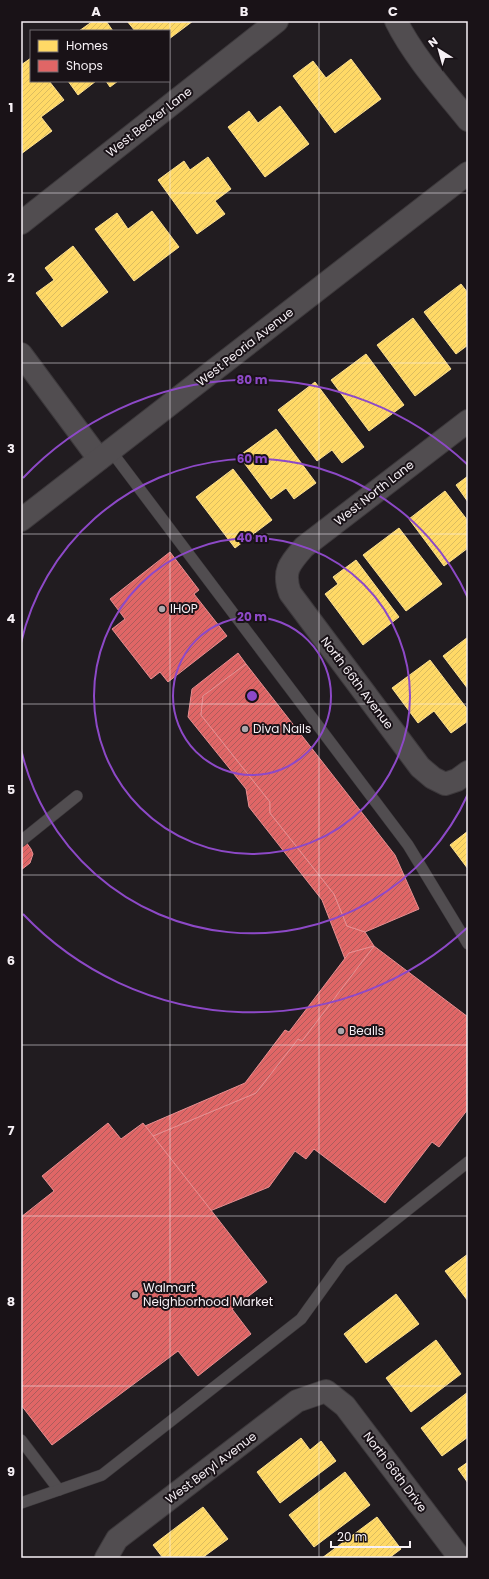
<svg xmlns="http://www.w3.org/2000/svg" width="489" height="1579" viewBox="0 0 489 1579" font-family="Poppins,sans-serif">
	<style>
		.homes { fill: url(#homes-hatch); stroke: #fce091 }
		.shops { fill: url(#shops-hatch); stroke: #e78f91 }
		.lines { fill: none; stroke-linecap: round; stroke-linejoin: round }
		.service-casing { stroke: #3d393c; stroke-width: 12 }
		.minor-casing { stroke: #3d393c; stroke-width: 24 }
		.secondary-casing { stroke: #3d393c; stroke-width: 24 }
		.service { stroke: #514d50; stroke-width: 11 }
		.minor { stroke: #514d50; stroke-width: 22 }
		.secondary { stroke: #514d50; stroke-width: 22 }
		.grid { fill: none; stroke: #f6f0f5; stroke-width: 1; stroke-opacity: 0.55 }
		.ring { fill: none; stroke: #8d49c7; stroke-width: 2 }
		.poi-dot { fill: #aba6aa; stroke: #191217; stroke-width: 1.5 }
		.labels { text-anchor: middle; stroke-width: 4; stroke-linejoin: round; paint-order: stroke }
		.street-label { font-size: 12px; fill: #f6f0f5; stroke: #191217 }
		.poi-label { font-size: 12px; fill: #f6f0f5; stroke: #191217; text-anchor: start }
		.centre { fill: #8d49c7; stroke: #191217; stroke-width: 2 }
		.ring-label { font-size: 12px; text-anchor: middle; font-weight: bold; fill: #8d49c7; stroke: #191217; stroke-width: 4; stroke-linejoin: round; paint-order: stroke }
		.neatline { fill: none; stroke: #f6f0f5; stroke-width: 1.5 }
		.grid-label { font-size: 13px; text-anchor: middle; font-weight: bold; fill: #f6f0f5 }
	</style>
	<defs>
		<pattern id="homes-hatch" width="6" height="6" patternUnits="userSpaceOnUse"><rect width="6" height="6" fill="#ffd966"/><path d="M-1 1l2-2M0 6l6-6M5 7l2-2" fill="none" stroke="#dbbc60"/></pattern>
		<pattern id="shops-hatch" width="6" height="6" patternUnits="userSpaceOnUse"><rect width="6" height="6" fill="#e06666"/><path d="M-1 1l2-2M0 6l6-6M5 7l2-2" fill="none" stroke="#ac5c5c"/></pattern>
	</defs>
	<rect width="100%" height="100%" fill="#211c20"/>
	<g class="homes">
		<path d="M93,21H106L113,31H79Z"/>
		<path d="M127,21H193L169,39V31H135Z"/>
		<path d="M31,58V81H49L64,100L41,117L52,131L21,154V65Z"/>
		<path d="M351,59L381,99L335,133L293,76L313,61L326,78Z"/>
		<path d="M68,81H96L78,95Z"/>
		<path d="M106,81H118L110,87Z"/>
		<path d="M280,106L309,144L265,177L228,127L249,111L258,123Z"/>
		<path d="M208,157L231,189L215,201L225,214L197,234L158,180L184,161L190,170Z"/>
		<path d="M152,211L179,247L134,281L95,229L117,213L128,229Z"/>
		<path d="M73,246L108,292L62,327L36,293L54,280L45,268Z"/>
		<path d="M461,284L468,293V345L456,354L424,312Z"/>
		<path d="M413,318L451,369L415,396L377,345Z"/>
		<path d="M366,354L404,405L369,431L331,380Z"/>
		<path d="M315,382L364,447L342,463L332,450L317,461L278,410Z"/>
		<path d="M276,429L316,483L294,499L286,488L271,499L239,456Z"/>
		<path d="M233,469L272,520L235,548L196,497Z"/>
		<path d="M468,476V502L456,485Z"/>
		<path d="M445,491L468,521V548L444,566L409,519Z"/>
		<path d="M399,528L442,584L406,611L363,555Z"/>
		<path d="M356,560L399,617L363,645L325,594L338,584L333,577Z"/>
		<path d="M468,637V689L443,656Z"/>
		<path d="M430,660L468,710V721L451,733L434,711L418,723L392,688Z"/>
		<path d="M468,831V869L450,845Z"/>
		<path d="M468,1254V1301L445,1271Z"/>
		<path d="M396,1294L419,1324L366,1363L344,1334Z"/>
		<path d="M436,1340L461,1374L411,1412L386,1378Z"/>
		<path d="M468,1392V1437L442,1456L421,1428Z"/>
		<path d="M301,1438L310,1450L321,1441L336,1461L280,1503L257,1472Z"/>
		<path d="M468,1462V1483L458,1469Z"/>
		<path d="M345,1472L370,1505L314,1547L289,1515Z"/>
		<path d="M203,1507L228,1539L202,1558H163L153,1545Z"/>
		<path d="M377,1517L401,1549L389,1558H322Z"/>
	</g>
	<g class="shops">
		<path d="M170,552L199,590L194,594L227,636L168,682L160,672L151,679L112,629L125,619L110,599Z"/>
		<path d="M238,653L246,664L203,696L201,715L270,802V813L334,894L347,926L365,932L374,946L349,953L345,959L322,900L249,807L246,789L188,717L192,689Z"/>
		<path d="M246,664L395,855L419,909L365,932L347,926L334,894L270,813V802L201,715L203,696Z"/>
		<path d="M21,835L31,849L33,854L30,863L21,870Z"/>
		<path d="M374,946L468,1017V1109L439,1147L432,1142L385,1203L314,1149L306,1159L295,1151L269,1187L210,1211L153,1136L256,1093L298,1039L302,1041Z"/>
		<path d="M374,946L302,1041L298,1039L256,1093L153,1136L145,1126L245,1083L285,1030L289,1032L349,953Z"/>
		<path d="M108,1123L121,1139L143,1123L267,1282L232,1309L251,1334L198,1376L178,1351L52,1445L21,1405V1217L54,1191L42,1176Z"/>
	</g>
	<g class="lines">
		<g class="service-casing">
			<g id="service">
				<path d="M111,451L408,845L468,944"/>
				<path d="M21,841L77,796"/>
				<path d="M21,1440L59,1490"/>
				<path d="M21,1503L102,1475L301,1319L342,1262L468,1162"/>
			</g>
		</g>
		<g class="minor-casing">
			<g id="minor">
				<path d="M396,21C414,57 443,89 468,120"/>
				<path d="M21,223L277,21"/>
				<path d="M21,354L99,459"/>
				<path d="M468,421L304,547C290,563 282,571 290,593L420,767L433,778L445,784L457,780L468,772"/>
				<path d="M106,1558L117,1539L297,1401L326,1391L345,1406L460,1558"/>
			</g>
		</g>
		<g class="secondary-casing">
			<path id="secondary" d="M21,520L468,173"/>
		</g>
		<use href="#service" class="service"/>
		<use href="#minor" class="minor"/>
		<use href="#secondary" class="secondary"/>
	</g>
	<path class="grid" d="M170,21V1558M319,21V1558M21,193H468M21,363H468M21,534H468M21,704H468M21,875H468M21,1045H468M21,1216H468M21,1386H468"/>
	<g class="ring">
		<circle cx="252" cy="696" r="79"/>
		<circle cx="252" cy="696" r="158"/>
		<path d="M468 794A237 237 0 0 1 21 749M21 643A237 237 0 0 1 468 598"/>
		<path d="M468 927A316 316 0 0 1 23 914M23 478A316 316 0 0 1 468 465"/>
	</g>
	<g class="poi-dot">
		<circle cx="162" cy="609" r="4"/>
		<circle cx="245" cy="729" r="4"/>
		<circle cx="341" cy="1031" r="4"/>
		<circle cx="135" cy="1295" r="4"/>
	</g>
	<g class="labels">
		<g class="street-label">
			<text transform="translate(149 122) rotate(-38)" y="4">West Becker Lane</text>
			<text transform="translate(245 347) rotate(-38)" y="4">West Peoria Avenue</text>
			<text transform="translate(374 493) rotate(-38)" y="4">West North Lane</text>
			<text transform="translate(357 683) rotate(53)" y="4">North 66th Avenue</text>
			<text transform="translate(211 1468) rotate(-37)" y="4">West Beryl Avenue</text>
			<text transform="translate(395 1472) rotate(53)" y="4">North 66th Drive</text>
		</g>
		<g class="poi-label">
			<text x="170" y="613">IHOP</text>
			<text x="253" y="733">Diva Nails</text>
			<text x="349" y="1035">Bealls</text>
			<text x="143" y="1292">Walmart<tspan x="143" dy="14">Neighborhood Market</tspan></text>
		</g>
	</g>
	<circle cx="252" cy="696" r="6" class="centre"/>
	<g class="ring-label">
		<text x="252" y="384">80 m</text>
		<text x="252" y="463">60 m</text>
		<text x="252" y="542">40 m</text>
		<text x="252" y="621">20 m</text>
	</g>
	<rect width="489" height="1579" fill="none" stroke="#191217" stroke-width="44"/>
	<rect x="30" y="30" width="140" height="52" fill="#191217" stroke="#716b70"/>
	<rect x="38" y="40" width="20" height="12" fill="#ffd966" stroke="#716b70"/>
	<text x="66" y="50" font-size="12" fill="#f6f0f5">Homes</text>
	<rect x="38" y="60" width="20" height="12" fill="#e06666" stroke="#716b70"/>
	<text x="66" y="70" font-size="12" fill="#f6f0f5">Shops</text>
	<g transform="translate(439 50) rotate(323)" stroke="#191217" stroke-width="3" paint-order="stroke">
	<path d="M0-3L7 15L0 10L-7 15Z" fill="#f6f0f5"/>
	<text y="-6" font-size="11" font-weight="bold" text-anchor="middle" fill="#f6f0f5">N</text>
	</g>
	<path d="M331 1541v6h79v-6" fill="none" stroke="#f6f0f5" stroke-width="2"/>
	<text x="337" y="1541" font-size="12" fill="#f6f0f5" stroke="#191217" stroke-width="3" paint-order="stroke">20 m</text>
	<rect x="22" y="22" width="445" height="1535" class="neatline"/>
	<g class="grid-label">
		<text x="96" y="16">A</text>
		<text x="244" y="16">B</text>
		<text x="393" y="16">C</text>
		<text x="11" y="112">1</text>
		<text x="11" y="282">2</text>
		<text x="11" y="453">3</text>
		<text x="11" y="623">4</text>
		<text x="11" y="794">5</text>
		<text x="11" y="965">6</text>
		<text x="11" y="1135">7</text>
		<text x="11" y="1306">8</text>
		<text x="11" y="1476">9</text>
	</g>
</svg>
